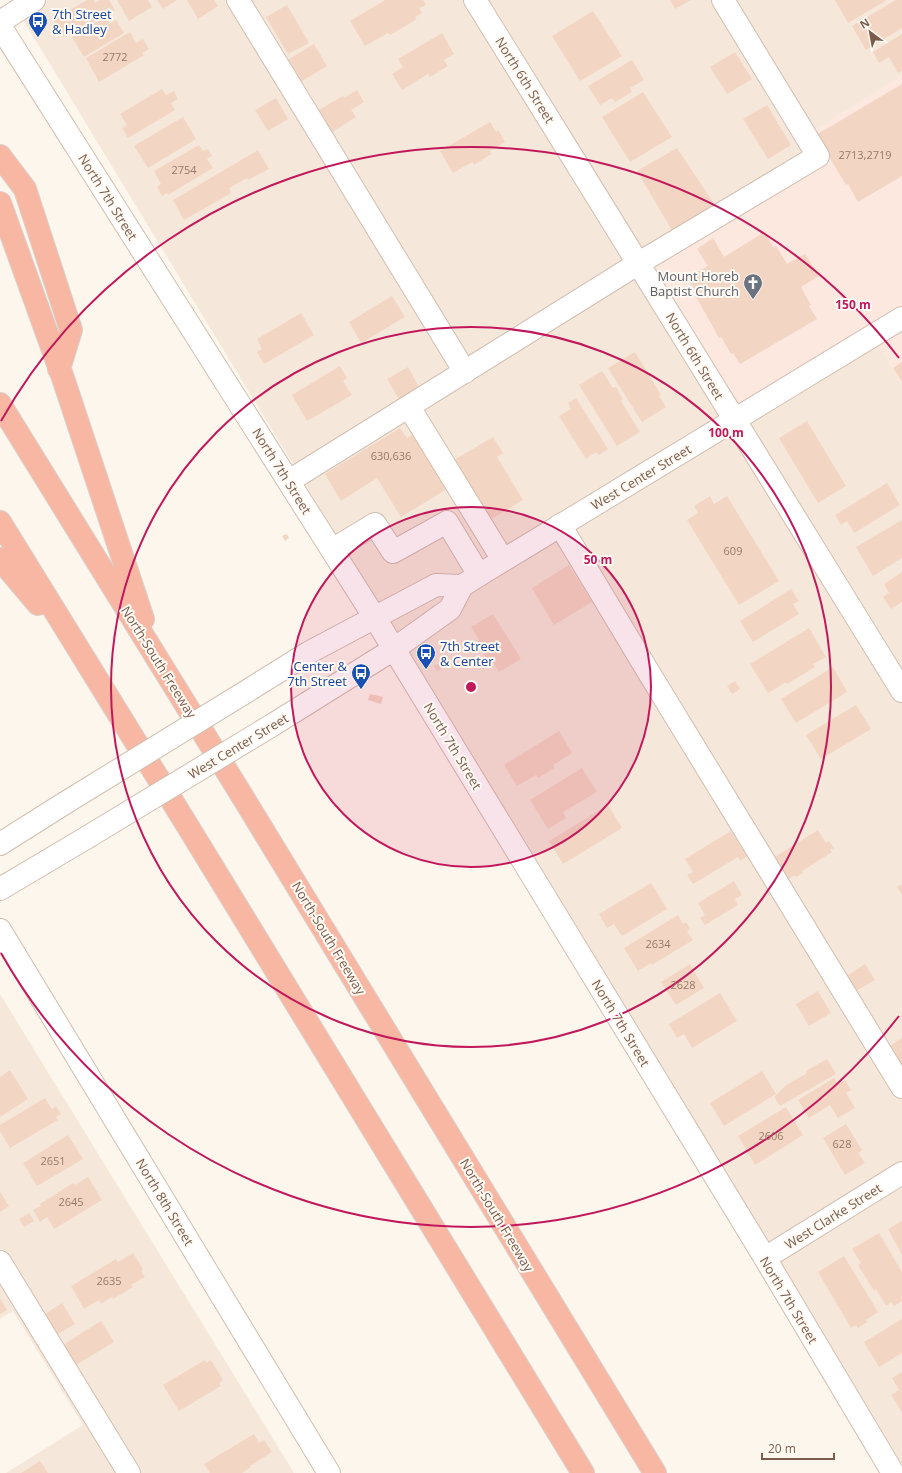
<svg xmlns="http://www.w3.org/2000/svg" width="902" height="1473" viewBox="0 0 902 1473" font-family="'Open Sans',sans-serif">
	<style>
		.residential { fill: #f5e8da }
		.commercial { fill: #fde8e0 }
		.building { fill: #f3d5c3 }
		.lines { fill: none; stroke-linecap: round; stroke-linejoin: round }
		.minor-casing { stroke: #d1beb0; stroke-width: 24 }
		.highway-casing { stroke: #dad1cd; stroke-width: 24 }
		.minor { stroke: #fff; stroke-width: 22 }
		.highway { stroke: #f7b7a3; stroke-width: 22 }
		.minor-bridge-casing { stroke: #d1beb0; stroke-width: 24; stroke-linecap: butt }
		.minor-bridge { stroke: #fff; stroke-width: 22 }
		.ring { fill: none; stroke: #c2185b; stroke-width: 2 }
		.labels { text-anchor: middle; stroke-width: 4; stroke-linejoin: round; paint-order: stroke }
		.number-label { font-size: 11px; fill: #987a6a }
		.transit-label { font-size: 13px; fill: #164399; stroke: #fffaf3; text-anchor: start }
		.street-label { font-size: 13px; fill: #7a5c4d; stroke: #fffaf3 }
		.worship-label { font-size: 13px; fill: #5b616d; stroke: #fffaf3; text-anchor: end }
		.centre { fill: #c2185b; stroke: #fffaf3; stroke-width: 2 }
		.ring-label { font-size: 12px; text-anchor: middle; font-weight: bold; fill: #c2185b; stroke: #fffaf3; stroke-width: 4; stroke-linejoin: round; paint-order: stroke }
	</style>
	<rect width="100%" height="100%" fill="#fdf6ec"/>
	<g class="residential">
		<path d="M11,0H902V1467Z"/>
		<path d="M0,994L294,1473H6L83,1425L13,1311L0,1319Z"/>
	</g>
	<path class="commercial" d="M902,75V384L873,336L734,420L639,263L817,156L805,136Z"/>
	<g class="building">
		<path d="M87,0H94L95,3L100,0H109L115,10L71,36L70,33L63,37L53,20Z"/>
		<path d="M117,0H148L152,7L129,21Z"/>
		<path d="M157,0H177L163,9Z"/>
		<path d="M187,0H214L218,6L198,19Z"/>
		<path d="M385,0H423L426,5L419,8L422,13L415,17L417,19L390,35L388,33L365,46L350,21Z"/>
		<path d="M670,0H691L675,9Z"/>
		<path d="M835,0H887L848,23Z"/>
		<path d="M896,0H902V28L866,50L852,26Z"/>
		<path d="M287,5L309,43L288,54L266,17Z"/>
		<path d="M593,11L622,56L580,81L552,36Z"/>
		<path d="M105,17L110,24L116,20L124,33L84,57L72,37Z"/>
		<path d="M130,32L136,43L143,39L149,49L142,53L144,55L99,82L86,58Z"/>
		<path d="M442,33L454,54L444,60L448,66L430,77L428,74L402,90L392,74L403,67L398,59Z"/>
		<path d="M902,34V71L898,73L889,57L879,63L873,52Z"/>
		<path d="M314,44L327,66L297,84L284,62Z"/>
		<path d="M735,52L752,79L727,94L710,67Z"/>
		<path d="M632,60L644,80L630,88L632,92L615,102L612,98L600,105L588,86Z"/>
		<path d="M902,84V176L858,202L848,184L846,185L816,135Z"/>
		<path d="M162,89L166,95L174,91L178,99L171,103L175,110L128,138L122,128L127,125L120,114Z"/>
		<path d="M357,90L364,102L351,110L356,117L331,133L317,111L343,96L344,98Z"/>
		<path d="M643,92L672,137L630,162L602,117Z"/>
		<path d="M276,98L288,119L268,131L255,110Z"/>
		<path d="M767,105L791,145L768,159L743,119Z"/>
		<path d="M183,117L196,139L148,168L134,146Z"/>
		<path d="M490,122L496,132L498,130L505,142L490,151L491,154L474,165L472,162L453,173L440,151Z"/>
		<path d="M199,145L203,151L208,149L212,156L207,159L213,168L168,195L167,193L162,196L157,187L161,184L154,171Z"/>
		<path d="M677,148L715,205L673,232L637,171Z"/>
		<path d="M258,150L269,169L248,180L247,178L229,188L231,193L184,220L173,200Z"/>
		<path d="M765,232L773,247L776,246L787,264L805,254L819,276L801,287L811,305L809,306L817,319L740,364L733,353L731,354L721,337L719,338L695,295L697,294L687,278L708,266L697,249L713,238L724,257Z"/>
		<path d="M392,296L405,317L361,343L349,322Z"/>
		<path d="M301,313L314,335L264,364L257,352L262,349L257,339Z"/>
		<path d="M635,352L661,395L659,396L666,407L642,422L608,368Z"/>
		<path d="M902,362V382L893,368Z"/>
		<path d="M340,366L347,378L343,381L352,395L307,421L292,395Z"/>
		<path d="M408,367L420,389L400,401L387,379Z"/>
		<path d="M602,371L613,388L616,387L623,399L621,401L640,432L617,446L579,385Z"/>
		<path d="M576,398L608,449L599,455L596,452L586,459L559,416L571,409L568,403Z"/>
		<path d="M807,421L846,486L818,503L779,438Z"/>
		<path d="M400,428L407,438L414,434L447,489L401,517L377,478L341,501L325,474Z"/>
		<path d="M493,437L503,453L497,457L523,500L490,520L454,460Z"/>
		<path d="M887,483L900,505L854,533L847,521L841,525L835,515Z"/>
		<path d="M710,496L714,504L727,496L779,581L739,605L687,520L698,513L694,506Z"/>
		<path d="M902,520V558L873,576L856,547Z"/>
		<path d="M287,534L289,538L285,541L282,536Z"/>
		<path d="M569,565L592,602L554,625L532,588Z"/>
		<path d="M902,572V602L891,609L883,597L889,593L884,584Z"/>
		<path d="M791,589L799,601L793,604L799,614L753,642L740,621Z"/>
		<path d="M493,614L521,659L499,672L489,656L486,658L477,642L479,640L471,627Z"/>
		<path d="M809,628L826,657L813,664L815,667L787,684L786,682L768,693L750,664Z"/>
		<path d="M445,660L448,665L437,671L434,666Z"/>
		<path d="M833,667L847,692L796,723L781,699Z"/>
		<path d="M735,681L740,689L732,694L727,686Z"/>
		<path d="M370,694L383,697L381,704L368,700Z"/>
		<path d="M856,705L871,729L821,759L806,735Z"/>
		<path d="M559,731L572,753L553,765L554,768L538,778L536,775L517,786L504,765Z"/>
		<path d="M582,768L597,792L563,812L566,818L548,829L530,800Z"/>
		<path d="M608,805L622,828L563,864L549,841Z"/>
		<path d="M818,830L826,843L829,841L834,848L830,850L832,852L802,871L803,873L796,877L795,875L787,880L773,858Z"/>
		<path d="M731,831L747,856L740,861L738,857L693,884L687,875L693,872L685,859Z"/>
		<path d="M734,881L742,895L735,899L738,905L705,925L700,918L705,915L698,903Z"/>
		<path d="M651,883L667,909L622,936L614,924L607,928L599,914Z"/>
		<path d="M902,884V895L897,887Z"/>
		<path d="M678,915L683,924L686,922L690,929L687,931L693,940L652,965L651,963L638,971L624,948Z"/>
		<path d="M690,964L704,988L676,1005L661,982Z"/>
		<path d="M865,964L875,980L854,992L845,977Z"/>
		<path d="M818,991L831,1013L809,1026L796,1004Z"/>
		<path d="M720,993L737,1021L692,1048L684,1034L677,1038L669,1024Z"/>
		<path d="M902,1038V1068L885,1049Z"/>
		<path d="M827,1059L836,1074L780,1106L774,1097L785,1086L807,1073L806,1071Z"/>
		<path d="M10,1070L28,1099L0,1117V1077Z"/>
		<path d="M762,1071L776,1094L724,1126L710,1103Z"/>
		<path d="M834,1078L838,1084L845,1080L851,1090L846,1093L855,1108L838,1118L830,1105L809,1118L798,1100Z"/>
		<path d="M45,1098L52,1109L56,1106L61,1114L56,1117L58,1120L10,1148L0,1131V1125Z"/>
		<path d="M786,1107L803,1135L755,1165L738,1136Z"/>
		<path d="M846,1124L862,1150L858,1153L865,1163L845,1175L823,1138Z"/>
		<path d="M68,1135L83,1159L37,1186L23,1163Z"/>
		<path d="M88,1177L102,1200L54,1229L47,1217L40,1222L33,1210L41,1206L40,1204L73,1183L75,1185Z"/>
		<path d="M0,1192L9,1206L0,1212Z"/>
		<path d="M29,1213L34,1221L24,1227L19,1219Z"/>
		<path d="M902,1221V1255L888,1229Z"/>
		<path d="M879,1233L902,1272V1296L901,1297L902,1301L894,1306L891,1302L886,1306L876,1289L874,1291L858,1265L861,1263L852,1249Z"/>
		<path d="M133,1253L143,1269L141,1271L145,1277L131,1285L133,1287L113,1299L112,1297L101,1304L99,1300L84,1309L71,1286L116,1259L118,1262Z"/>
		<path d="M844,1256L878,1312L866,1320L867,1322L858,1328L856,1325L851,1328L818,1272Z"/>
		<path d="M0,1298L7,1310L0,1314Z"/>
		<path d="M62,1303L75,1324L55,1336L42,1316Z"/>
		<path d="M902,1319V1353L879,1367L864,1342Z"/>
		<path d="M101,1321L114,1342L71,1368L58,1348Z"/>
		<path d="M205,1360L206,1363L211,1360L223,1380L219,1383L221,1386L179,1411L163,1385Z"/>
		<path d="M902,1372V1412L891,1395L899,1390L892,1378Z"/>
		<path d="M254,1434L259,1443L264,1440L272,1452L250,1466L251,1467L242,1473H210L204,1464Z"/>
		<path d="M40,1461L48,1473H21Z"/>
	</g>
	<g class="lines">
		<g class="minor-casing">
			<g id="minor">
				<path d="M238,0L465,372"/>
				<path d="M475,0C618,230 760,461 902,691"/>
				<path d="M0,22L34,0"/>
				<path d="M0,26L375,618L765,1258L893,1473"/>
				<path d="M409,407L503,560"/>
				<path d="M289,481L639,263L818,156L723,0"/>
				<path d="M560,525L646,668L902,1087"/>
				<path d="M332,550L375,524L393,552L447,522L479,575"/>
				<path d="M252,688L308,653L436,585L462,586"/>
				<path d="M274,724L394,649L450,609L462,586L479,575L902,318"/>
				<path d="M0,844L65,803"/>
				<path d="M0,889L86,838"/>
				<path d="M0,930L329,1473"/>
				<path d="M765,1258L902,1173"/>
				<path d="M0,1262L129,1473"/>
			</g>
		</g>
		<g class="highway-casing">
			<g id="highway">
				<path d="M0,156L25,189L71,330L59,369"/>
				<path d="M0,203L63,378L143,619"/>
				<path d="M0,404L244,799L655,1473"/>
				<path d="M0,522L195,838L583,1473"/>
				<path d="M0,559L38,604"/>
			</g>
		</g>
		<use href="#minor" class="minor"/>
		<use href="#highway" class="highway"/>
		<g class="minor-bridge-casing">
			<g id="minor-bridge">
				<path d="M65,803L252,688"/>
				<path d="M86,838L274,724"/>
			</g>
		</g>
		<use href="#minor-bridge" class="minor-bridge"/>
	</g>
	<circle cx="471" cy="687" r="180" fill="#c2185b" fill-opacity=".12"/>
	<g class="ring">
		<circle cx="471" cy="687" r="180"/>
		<circle cx="471" cy="687" r="360"/>
		<path d="M899 1016A540 540 0 0 1 1 953M1 421A540 540 0 0 1 899 358"/>
	</g>
	<defs>
		<g id="bus-pin" transform="scale(1)"><path d="M0 17L-7.5 6A9.5 9.5 0 1 1 7.5 6Z" fill="#1a4fb4" stroke="#fffaf3"/><path d="M-5-6H5V4H4V6H2V4H-2V6H-4V4H-5ZM-3.5-4V0h7V-4ZM-3.5 1.2v1.5H-2V1.2ZM2 1.2v1.5H3.5V1.2Z" fill="#fff"/></g>
		<g id="church-pin" transform="scale(1)"><path d="M0 17L-7.5 6A9.5 9.5 0 1 1 7.5 6Z" fill="#6b7280" stroke="#fffaf3"/><path d="M-1.2-6h2.4v3.5h3.3v2.4h-3.3V6h-2.4V-.1h-3.3v-2.4h3.3Z" fill="#fff"/></g>
	</defs>
	<g fill-rule="evenodd">
		<use href="#bus-pin" x="38" y="21"/>
		<use href="#church-pin" x="753" y="283"/>
		<use href="#bus-pin" x="426" y="653"/>
		<use href="#bus-pin" x="361" y="673"/>
	</g>
	<g class="labels">
		<g class="number-label">
			<text x="115" y="61">2772</text>
			<text x="865" y="159">2713,2719</text>
			<text x="184" y="174">2754</text>
			<text x="391" y="460">630,636</text>
			<text x="733" y="555">609</text>
			<text x="658" y="948">2634</text>
			<text x="683" y="989">2628</text>
			<text x="771" y="1140">2606</text>
			<text x="842" y="1148">628</text>
			<text x="53" y="1165">2651</text>
			<text x="71" y="1206">2645</text>
			<text x="109" y="1285">2635</text>
		</g>
		<g class="transit-label">
			<text x="52" y="19">7th Street<tspan x="52" dy="15">&amp; Hadley</tspan></text>
			<text x="440" y="651">7th Street<tspan x="440" dy="15">&amp; Center</tspan></text>
			<text x="347" y="671" text-anchor="end">Center &amp;<tspan x="347" dy="15">7th Street</tspan></text>
		</g>
		<g class="street-label">
			<text transform="translate(525 80) rotate(58)" y="5">North 6th Street</text>
			<text transform="translate(108 197) rotate(58)" y="5">North 7th Street</text>
			<text transform="translate(695 356) rotate(59)" y="5">North 6th Street</text>
			<text transform="translate(282 471) rotate(58)" y="5">North 7th Street</text>
			<text transform="translate(641 477) rotate(-31)" y="5">West Center Street</text>
			<text transform="translate(159 662) rotate(58)" y="5">North-South Freeway</text>
			<text transform="translate(238 746) rotate(-31)" y="5">West Center Street</text>
			<text transform="translate(453 746) rotate(59)" y="5">North 7th Street</text>
			<text transform="translate(329 938) rotate(59)" y="5">North-South Freeway</text>
			<text transform="translate(621 1023) rotate(59)" y="5">North 7th Street</text>
			<text transform="translate(165 1202) rotate(59)" y="5">North 8th Street</text>
			<text transform="translate(497 1215) rotate(59)" y="5">North-South Freeway</text>
			<text transform="translate(833 1216) rotate(-32)" y="5">West Clarke Street</text>
			<text transform="translate(789 1300) rotate(59)" y="5">North 7th Street</text>
		</g>
		<g class="worship-label">
			<text x="739" y="281">Mount Horeb<tspan x="739" dy="15">Baptist Church</tspan></text>
		</g>
	</g>
	<circle cx="471" cy="687" r="6" class="centre"/>
	<g class="ring-label">
		<text x="853" y="309">150 m</text>
		<text x="726" y="437">100 m</text>
		<text x="598" y="564">50 m</text>
	</g>
	<g transform="translate(870 32) rotate(328)" stroke="#fffaf3" stroke-width="3" paint-order="stroke">
	<path d="M0-3L7 15L0 10L-7 15Z" fill="#7a5c4d"/>
	<text y="-6" font-size="11" font-weight="bold" text-anchor="middle" fill="#7a5c4d">N</text>
	</g>
	<path d="M762 1453v6h72v-6" fill="none" stroke="#7a5c4d" stroke-width="2"/>
	<text x="768" y="1453" font-size="12" fill="#7a5c4d" stroke="#fffaf3" stroke-width="3" paint-order="stroke">20 m</text>
</svg>
